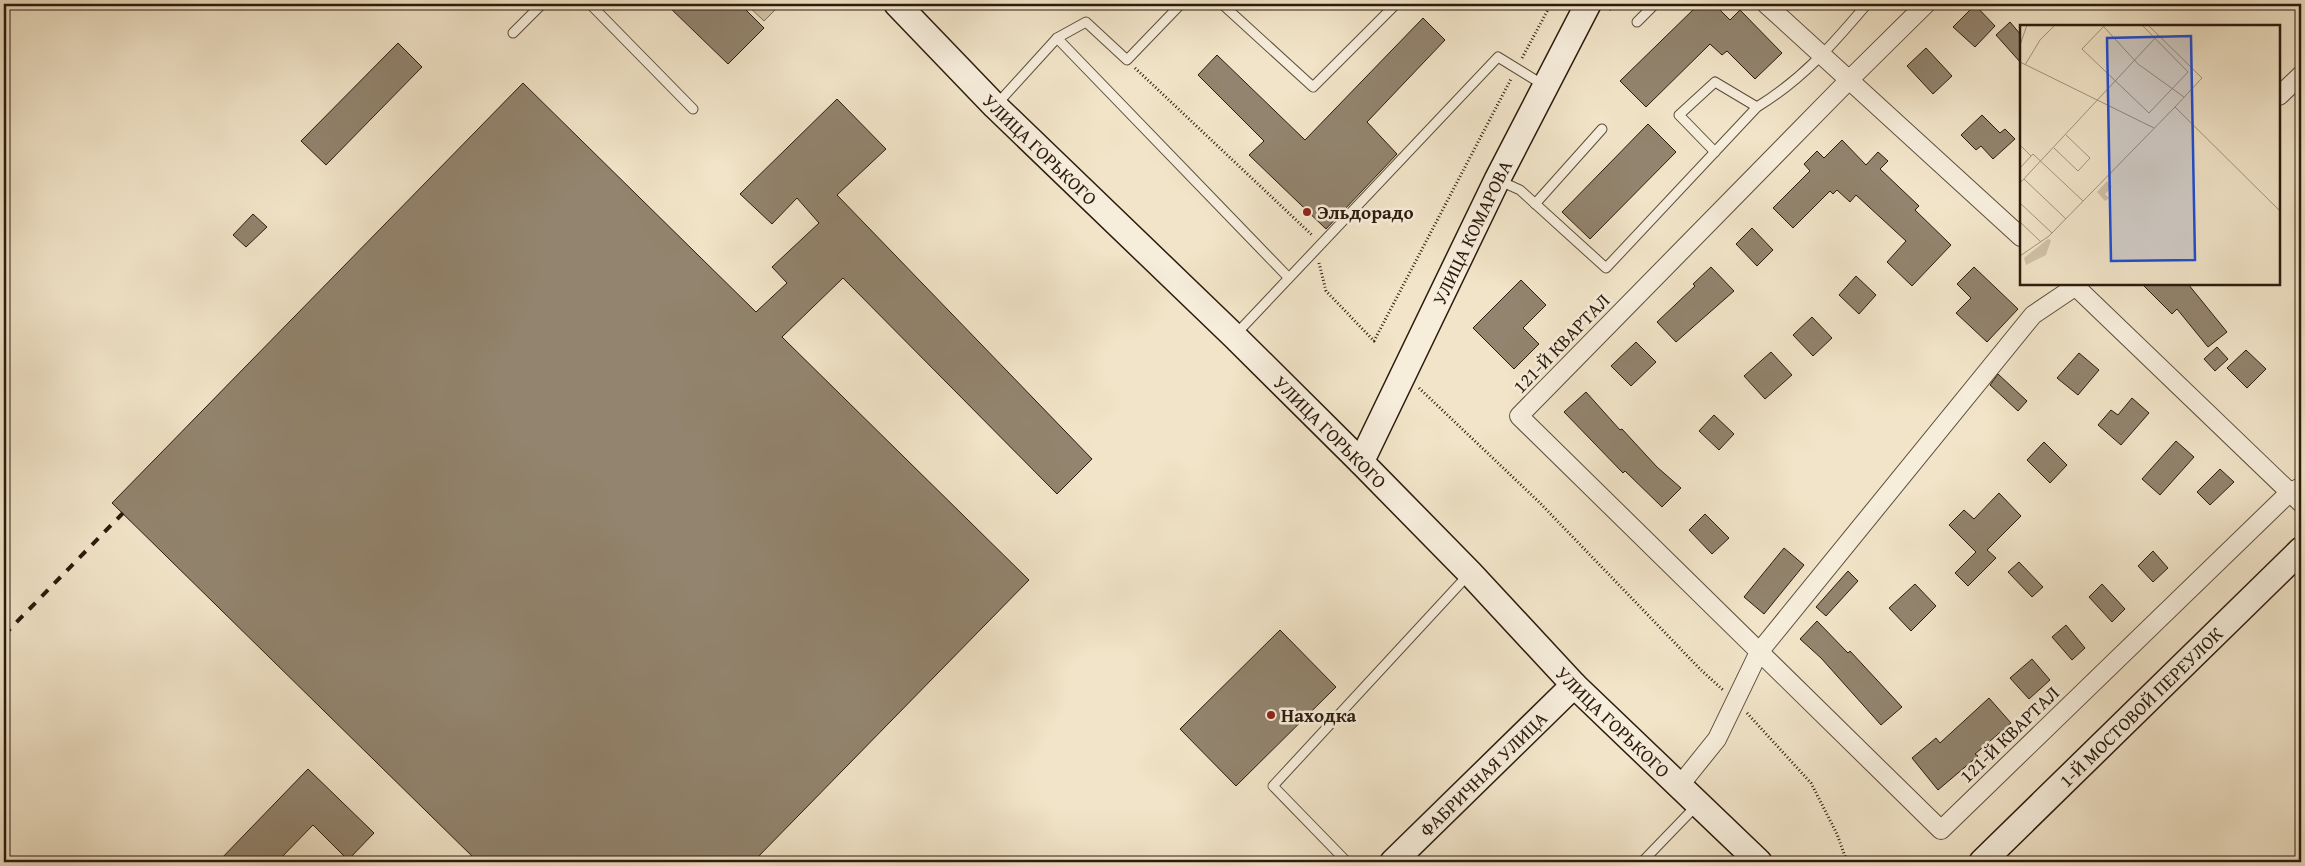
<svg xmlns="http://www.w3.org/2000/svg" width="2305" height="866" viewBox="0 0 2305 866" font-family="'Gentium Book Plus',serif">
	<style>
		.green { fill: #d0c2a8; stroke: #7e6e5a }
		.building { fill: #92846e; stroke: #2c1b0d }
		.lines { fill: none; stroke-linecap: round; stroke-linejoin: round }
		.lane-casing { stroke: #5d4d3c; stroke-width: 11 }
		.street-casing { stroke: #5d4d3c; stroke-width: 20 }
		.secondary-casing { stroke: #2c1b0d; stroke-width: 28 }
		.path { stroke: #2c1b0d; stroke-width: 3; stroke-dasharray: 1 2.5; stroke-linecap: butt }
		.lane { stroke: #f6eddb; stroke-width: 9 }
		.street { stroke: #f6eddb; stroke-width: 18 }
		.secondary { stroke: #f6eddb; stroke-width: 25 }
		.rail { stroke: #2c1b0d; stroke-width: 4; stroke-dasharray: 9 9; stroke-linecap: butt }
		.poi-dot { fill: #8f2418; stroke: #f6eddb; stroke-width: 2 }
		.labels { text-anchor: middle; stroke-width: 5; stroke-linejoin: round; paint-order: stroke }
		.street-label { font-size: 19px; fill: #2c1b0d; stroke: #f6eddb }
		.poi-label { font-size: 19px; font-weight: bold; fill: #2c1b0d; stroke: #f6eddb; text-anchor: start }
		.inset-road { fill: none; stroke: #a2947d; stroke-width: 1 }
		.view { fill: #1d4ed8; fill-opacity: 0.15; stroke: #1d4ed8; stroke-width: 2.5 }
		.inset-edge { fill: none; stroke: #2c1b0d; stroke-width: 2.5 }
	</style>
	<rect width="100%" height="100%" fill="#f1e4c8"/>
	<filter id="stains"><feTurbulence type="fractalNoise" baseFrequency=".004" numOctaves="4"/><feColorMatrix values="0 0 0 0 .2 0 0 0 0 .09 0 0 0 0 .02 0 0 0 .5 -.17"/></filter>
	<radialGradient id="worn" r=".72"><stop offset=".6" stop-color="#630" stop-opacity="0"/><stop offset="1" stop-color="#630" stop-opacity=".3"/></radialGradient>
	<path class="green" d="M746,4H781L764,21Z"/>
	<g class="building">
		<path d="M666,4H740L764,28L728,64Z"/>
		<path d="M1699,4H1714L1730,20L1740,10L1782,53L1755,79L1727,51L1722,55L1710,44L1646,107L1620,81Z"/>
		<path d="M1975,5L1995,26L1975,47L1953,27Z"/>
		<path d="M1423,18L1445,40L1367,122L1397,154L1326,229L1249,155L1264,141L1198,75L1217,55L1305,140Z"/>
		<path d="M2010,22L2021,35V63L1996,35Z"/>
		<path d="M398,43L422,67L326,165L301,141Z"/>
		<path d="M1926,48L1952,76L1933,94L1907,66Z"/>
		<path d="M523,83L756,312L787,283L772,267L819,223L797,198L772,224L740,194L837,99L886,149L837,195L1092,459L1057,494L843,278L782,337L1029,580L753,862H478L112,503Z"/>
		<path d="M1982,115L2000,133L2005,129L2015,139L1993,159L1981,146L1976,150L1961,135Z"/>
		<path d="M1648,124L1676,152L1590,239L1562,212Z"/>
		<path d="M1842,140L1866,165L1878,152L1888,161L1880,169L1919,206L1915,210L1951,245L1912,286L1887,262L1906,241L1856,195L1850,202L1837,190L1833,194L1830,191L1793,228L1773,208L1810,171L1804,164L1817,151L1824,158Z"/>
		<path d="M253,214L267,227L246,247L233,235Z"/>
		<path d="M1752,228L1773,250L1757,266L1736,244Z"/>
		<path d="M1711,267L1734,291L1676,342L1657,322L1695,286L1693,284Z"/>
		<path d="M1974,267L2018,309L1987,342L1956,313L1971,298L1957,284Z"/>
		<path d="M1856,276L1876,295L1859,314L1839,295Z"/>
		<path d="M1521,280L1546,305L1523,328L1539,344L1514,369L1473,328Z"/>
		<path d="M2142,284H2188L2227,332L2208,347L2177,309L2172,314Z"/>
		<path d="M1812,317L1832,338L1813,356L1793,335Z"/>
		<path d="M1636,342L1656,362L1631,386L1611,366Z"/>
		<path d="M2217,347L2228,359L2215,371L2204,359Z"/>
		<path d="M2246,350L2266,369L2247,388L2227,368Z"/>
		<path d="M1771,352L1792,375L1765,399L1744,376Z"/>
		<path d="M2079,353L2099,370L2078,395L2057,378Z"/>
		<path d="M1998,374L2027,401L2018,411L1990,385Z"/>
		<path d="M1586,392L1620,430L1622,429L1657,467L1681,488L1662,507L1625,471L1623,473L1564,412Z"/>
		<path d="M2132,398L2149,413L2121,445L2098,425L2111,410L2118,415Z"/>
		<path d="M1714,415L1734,434L1719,450L1699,431Z"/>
		<path d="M2176,441L2194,457L2160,495L2142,479Z"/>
		<path d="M2044,442L2067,465L2050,483L2027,460Z"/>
		<path d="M2220,469L2234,482L2210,505L2197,492Z"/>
		<path d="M1999,493L2021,516L1987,550L1996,558L1968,586L1955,573L1976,552L1949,525L1964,510L1974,519Z"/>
		<path d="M1705,514L1729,538L1712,554L1689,530Z"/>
		<path d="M1784,548L1804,565L1764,614L1744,597Z"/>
		<path d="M2153,551L2168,568L2153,582L2138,566Z"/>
		<path d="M2019,562L2043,587L2032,597L2008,572Z"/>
		<path d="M1848,571L1858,581L1826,616L1816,607Z"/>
		<path d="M1915,584L1936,606L1911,631L1889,608Z"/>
		<path d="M2102,584L2125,609L2112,622L2089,597Z"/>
		<path d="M1817,621L1848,653L1850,651L1902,707L1881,725L1821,658L1800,639Z"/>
		<path d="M2066,625L2085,648L2072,660L2052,637Z"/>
		<path d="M1280,630L1336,687L1236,786L1180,729Z"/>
		<path d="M2032,659L2050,680L2029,699L2010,678Z"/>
		<path d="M1989,698L2011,723L1975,754L1978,756L1938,790L1912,758L1936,738L1940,743Z"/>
		<path d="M308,769L374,833L348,860L313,825L277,862H218Z"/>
	</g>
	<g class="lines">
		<g class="lane-casing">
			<g id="lane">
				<path d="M590,4L693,109"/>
				<path d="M1222,4L1313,87L1396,4"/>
				<path d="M1637,22L1655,4"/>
				<path d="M513,33L542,4"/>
				<path d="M1057,38L1288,277"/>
				<path d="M997,104L1057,38L1086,22L1127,60L1181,4"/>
				<path d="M1715,152L1679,115L1715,82L1757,107"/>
				<path d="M1498,180L1520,190L1606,268L1757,107C1803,79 1833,44 1867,4"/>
				<path d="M1535,204L1602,129"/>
				<path d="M1236,334L1498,57L1545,86"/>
				<path d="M1347,862L1273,786L1469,574"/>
				<path d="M1642,862L1697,805"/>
			</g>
		</g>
		<g class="street-casing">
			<g id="street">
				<path d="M1766,4L2021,237"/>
				<path d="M1926,4L1848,81L1519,416L1941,830L2290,492L2301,487"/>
				<path d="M2279,96L2301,75"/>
				<path d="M2073,284L2301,503"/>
				<path d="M1680,785L1717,739L1759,652L2033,315L2079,284"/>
			</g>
		</g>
		<g class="secondary-casing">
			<g id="secondary">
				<path id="s1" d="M897,4L995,106L1234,336L1361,462L1470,573L1574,685L1759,862"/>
				<path id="s2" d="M1361,462L1497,180L1588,4"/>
				<path id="s3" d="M1393,862L1574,685"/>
				<path id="s4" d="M1982,862L2301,550"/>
			</g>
		</g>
		<g class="path">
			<path d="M1609,10L1612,4"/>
			<path d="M1522,58L1551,4"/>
			<path d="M1135,68L1312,235"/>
			<path d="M1319,263L1326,291L1374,341L1511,79"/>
			<path d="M1419,388L1539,502L1700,669L1723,690"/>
			<path d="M1747,713L1811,783L1837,834L1847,862"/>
		</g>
		<use href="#lane" class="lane"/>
		<use href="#street" class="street"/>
		<use href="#secondary" class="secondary"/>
		<path class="rail" d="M4,635L123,513"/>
	</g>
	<g class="poi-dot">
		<circle cx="1307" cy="212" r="5"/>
		<circle cx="1271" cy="715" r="5"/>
	</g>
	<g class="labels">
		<g class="street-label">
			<text dy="7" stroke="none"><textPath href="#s1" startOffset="204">УЛИЦА ГОРЬКОГО</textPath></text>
			<text dy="7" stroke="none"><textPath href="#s2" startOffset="255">УЛИЦА КОМАРОВА</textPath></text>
			<text transform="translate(1561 343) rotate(-46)" y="7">121-Й КВАРТАЛ</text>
			<text dy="7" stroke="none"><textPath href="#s1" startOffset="609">УЛИЦА ГОРЬКОГО</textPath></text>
			<text dy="7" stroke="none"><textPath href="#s4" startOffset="222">1-Й МОСТОВОЙ ПЕРЕУЛОК</textPath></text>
			<text dy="7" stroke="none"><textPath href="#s1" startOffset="1014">УЛИЦА ГОРЬКОГО</textPath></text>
			<text transform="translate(2009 734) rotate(-44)" y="7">121-Й КВАРТАЛ</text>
			<text dy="7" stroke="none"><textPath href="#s3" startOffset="126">ФАБРИЧНАЯ УЛИЦА</textPath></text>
		</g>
		<g class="poi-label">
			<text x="1317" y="219">Эльдорадо</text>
			<text x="1281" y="722">Находка</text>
		</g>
	</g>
	<g transform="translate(2020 25)">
		<rect width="260" height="260" fill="#f1e4c8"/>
		<path d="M87,156L92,162L85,169L89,173L85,176L77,167ZM28,214L31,215L26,230L6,240L4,233Z" fill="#d0c2a8"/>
		<path class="inset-road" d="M85,0L62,24L129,88L168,47L122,0M128,0L182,53L155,82M84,2L118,39L164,72M0,20L7,0M0,37L134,103M5,40L20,15L35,0M0,120L11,131M34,123L58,146L70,133L46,110M0,143L13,129L63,176M4,154L46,194M0,158L138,10M0,178L32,208M0,197L21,217M0,231L29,211L155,82L260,186"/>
		<path class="view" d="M171,11L175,235L91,236L87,13Z"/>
		<rect width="260" height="260" class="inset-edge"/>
	</g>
	<rect width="2305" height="866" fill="none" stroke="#f1e4c8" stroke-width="20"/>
	<rect x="5" y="5" width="2295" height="856" fill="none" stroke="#2c1b0d" stroke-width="2.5"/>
	<rect x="10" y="10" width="2285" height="846" fill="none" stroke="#2c1b0d"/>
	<rect width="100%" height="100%" filter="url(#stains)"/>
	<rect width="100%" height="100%" fill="url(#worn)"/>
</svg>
